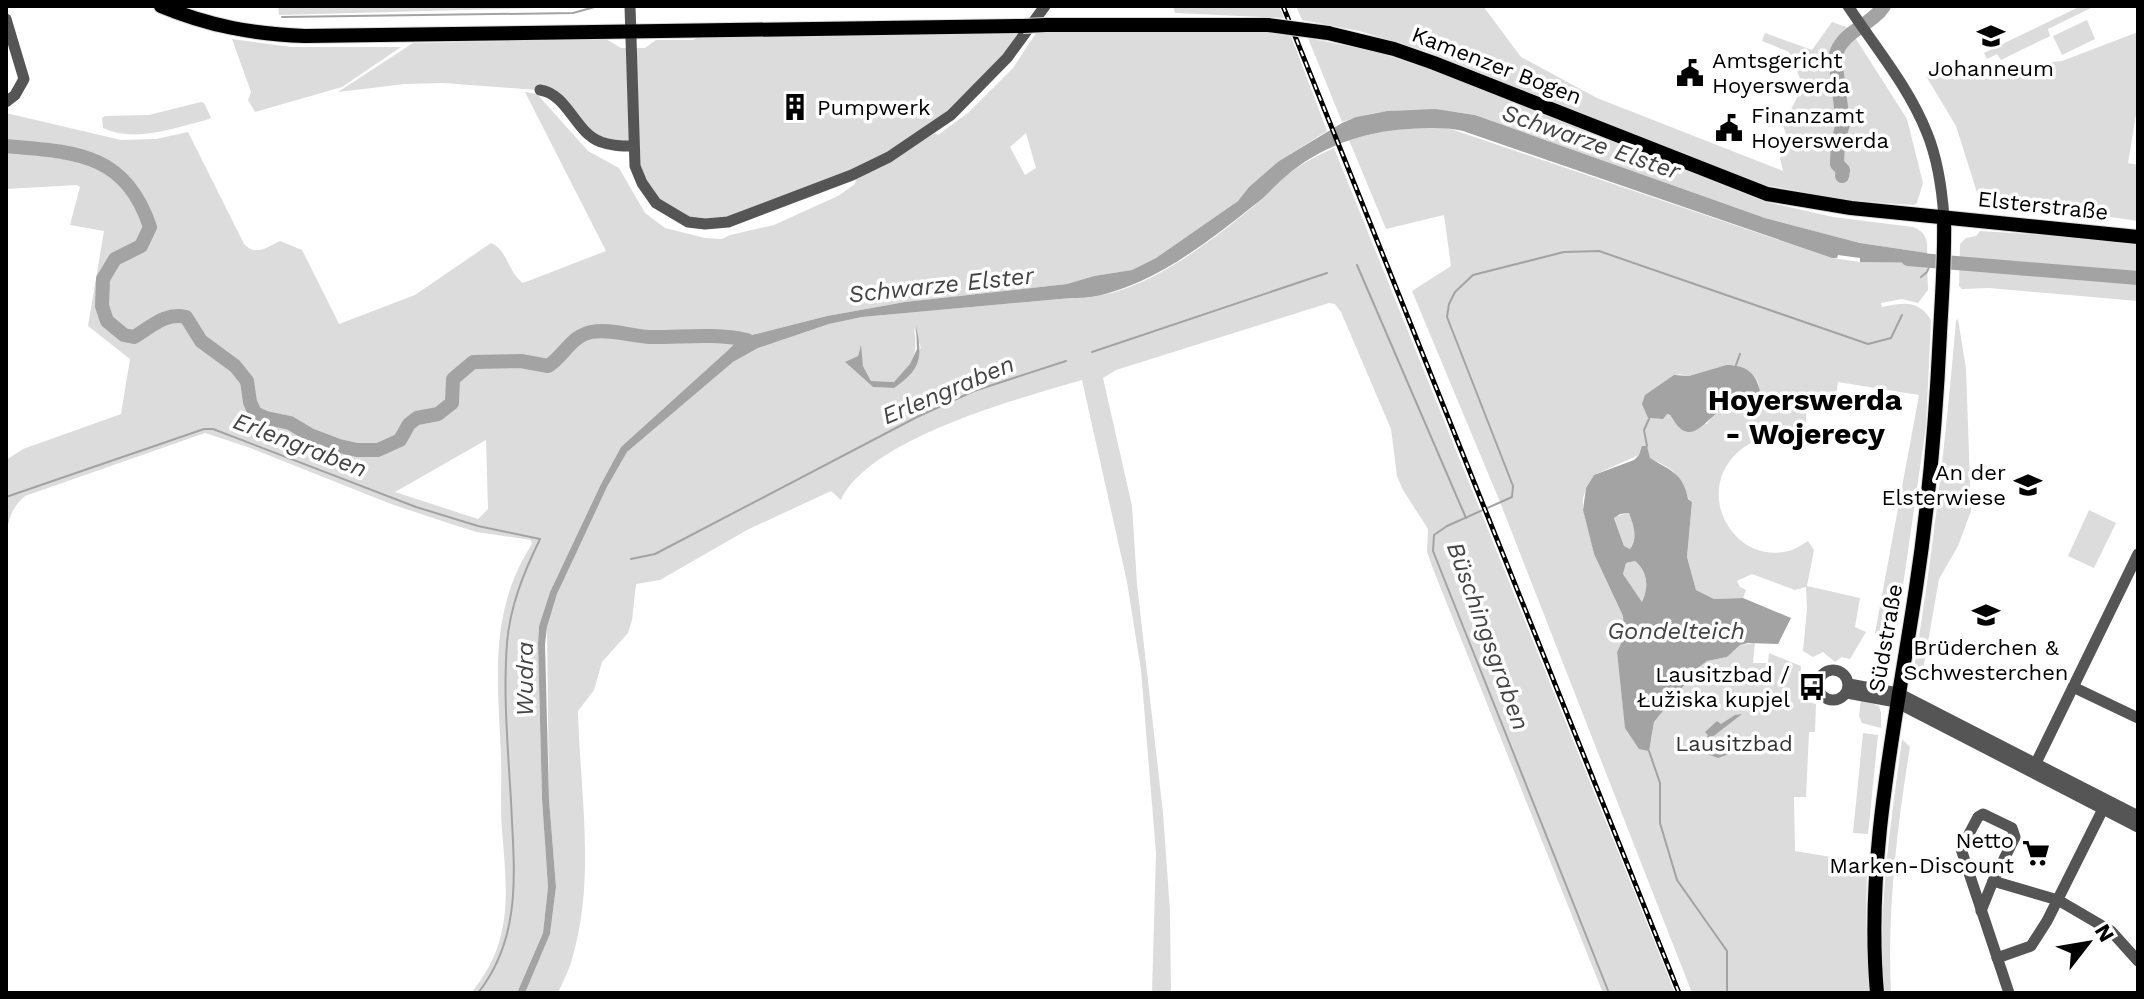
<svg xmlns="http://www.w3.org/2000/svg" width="2144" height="999" viewBox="0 0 2144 999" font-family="'Work Sans',sans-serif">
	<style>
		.green { fill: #dcdcdc; fill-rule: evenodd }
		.water { fill: #a3a3a3; fill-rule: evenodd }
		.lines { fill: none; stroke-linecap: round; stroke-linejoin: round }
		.stream { stroke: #a3a3a3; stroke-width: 2 }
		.river { stroke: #a3a3a3; stroke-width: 14 }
		.major-casing { stroke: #dbdbdb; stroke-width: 16 }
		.minor { stroke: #555; stroke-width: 11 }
		.major { stroke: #000; stroke-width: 14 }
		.rail-casing { stroke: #000; stroke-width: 5 }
		.rail { stroke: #fff; stroke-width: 2; stroke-dasharray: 6; stroke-linecap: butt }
		.major-bridge-casing { stroke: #dbdbdb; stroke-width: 16; stroke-linecap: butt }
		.major-bridge { stroke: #000; stroke-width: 14 }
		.labels { text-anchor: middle; stroke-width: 7; stroke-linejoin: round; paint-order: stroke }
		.poi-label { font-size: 22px; fill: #000; stroke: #fff; text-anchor: start }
		.street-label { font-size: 22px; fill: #000; stroke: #fff }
		.park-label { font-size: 22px; fill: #333; stroke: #fff }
		.water-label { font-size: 24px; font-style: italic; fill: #444; stroke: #fff }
		.district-label { font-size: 30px; font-weight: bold; fill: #000; stroke: #fff }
	</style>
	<rect width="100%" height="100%" fill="#fff"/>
	<g class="green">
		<path d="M278,6H536L537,8L279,15Z"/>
		<path d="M1173,6H1279L1284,18L1175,13Z"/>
		<path d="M1296,6H1483L1521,57L1597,98L1783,171L1780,158L1788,140L1783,125L1803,86L1789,52L1762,41L1765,33L1812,50L1832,22L1849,28L1907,119L1923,183L1917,203L1914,205L1852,201L1759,184L1426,51L1359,31L1302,20Z"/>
		<path d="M2081,6H2095L2048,29L2050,36L2001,60L1997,54L1987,59L1984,53Z"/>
		<path d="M2087,20L2095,39L2062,55L2053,36Z"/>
		<path d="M1040,27L1288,28L1327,131L1279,161L1249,187L1238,201L1156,258L1132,270L1094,276L1067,284L905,302L827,316L752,335L733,334L736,341L726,352L621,447L601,484L550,592L539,626L538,644L542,799L548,887L543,933L517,993H471C514,941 507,892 502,830C500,806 502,781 501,757C498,680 488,612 532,544L531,540L477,532L454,525L391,504L245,446L205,433L25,496C12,507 9,518 6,535V460L23,449L121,414L130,359L88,326L104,231L70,225L80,187L77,185L6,189V113L121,140L156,139L188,132L244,244C256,257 267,247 280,241L302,250L339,324L415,295L491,243C508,250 508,273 523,283L606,251L525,92L537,94L588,151L619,168L645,213L665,228L705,238L722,239L730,235L774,225L838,196L855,184L856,178L891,161L935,133L938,135L969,112L1013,68ZM1026,133L1036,168L1025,175L1010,147ZM486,440L488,509L478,519L395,492Z"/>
		<path d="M1027,31L975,92L889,157L728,222L673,215L642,183L633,146L594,139L551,91L443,83L405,84L338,92L413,43L606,39L621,48H645L656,40H693L702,36Z"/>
		<path d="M2138,32V102L2128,163L2138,165V221L2008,202H1980L1956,126L1926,76L1929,68L1971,69L2062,61Z"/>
		<path d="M1308,38L1378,52L1434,71L1763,201L1833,217L1913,227C1926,232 1928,240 1927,253L1860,243L1765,218L1475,115C1431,108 1384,106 1342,122Z"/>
		<path d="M232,39L291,47H401L342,87L255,112L248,100L251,92Z"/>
		<path d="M201,102L204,103L211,118L206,120C174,128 134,143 103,128L102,118L105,116L149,115Z"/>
		<path d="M1445,127L1832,258L1860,262L1927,263L1928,290L1918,303L1902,299L1881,303L1882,307C1903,303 1918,299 1931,320L1926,426L1896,634L1880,637L1875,633L1919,395L1838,382L1836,396L1807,392L1805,446C1780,436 1758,433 1737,453C1693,494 1735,568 1792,550C1797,548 1803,544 1808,541L1814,550L1807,586L1860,598L1855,627L1866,632L1850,659L1842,657L1835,662L1823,652L1813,657L1803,651L1807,609L1806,587L1795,590L1752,574L1737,581L1740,587L1746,590L1743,598L1714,599L1696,590L1687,557L1692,502C1685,496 1684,488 1679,479C1672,466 1652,459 1639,455L1594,475L1586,488L1583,498V510L1594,554L1623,616L1624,637L1617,652L1625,724L1651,740L1654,722L1699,667L1707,661L1727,657L1740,645L1755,643L1753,663H1768L1769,653L1801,666L1799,699L1816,704L1815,732H1809L1806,797H1794L1795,851L1867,863L1866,925L1870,993H1692L1500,502L1412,291L1451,266L1444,215L1386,229L1349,140C1378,127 1414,129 1445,127ZM1726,365C1748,365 1767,380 1757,403L1735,409L1731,406C1718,406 1714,414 1707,424L1674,418L1667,414L1661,419L1648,418L1645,395L1679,374L1689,376Z"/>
		<path d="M1334,148L1675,993H1603L1435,574L1427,552L1428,529L1403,490L1397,476L1391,429L1341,312L1335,304L1329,303L1116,370L1103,378L1132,506L1137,584L1163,813L1170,911L1171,993H1152L1156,853L1141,670L1127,582L1082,380C1018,399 870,438 841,500L831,491L747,530L660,580L636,584L632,620L628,633L602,662L594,690L578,711C580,793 596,879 572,959C569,970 563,982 558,993H525L550,934L556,887L549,799L547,627L557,594L570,565L607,487L627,452L733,362L758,348L829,324L862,317L1071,298C1136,301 1206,245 1254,206C1266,197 1275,185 1286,176C1300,164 1317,156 1334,148ZM914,327L921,348L894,388L873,387L846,363L858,356L860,348L863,366L871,381L894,382C914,362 918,356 914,327Z"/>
		<path d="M1980,231L2077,237L2138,245V301L1989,288L1962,289L1959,286L1960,244L1966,238L1976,236Z"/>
		<path d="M1958,319L1966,369L1971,511L1958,546L1939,579L1923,670L1914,668C1933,553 1946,438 1956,321Z"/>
		<path d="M2089,510L2116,523L2094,568L2068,556Z"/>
		<path d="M1629,513C1634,526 1638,537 1630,549L1624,546L1614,517Z"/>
		<path d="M1635,561C1648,573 1649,587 1642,602L1623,574L1626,563Z"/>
		<path d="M1861,699L1879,706L1881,713V728L1862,723L1859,716Z"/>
		<path d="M1863,733L1878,735L1868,834L1853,833Z"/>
		<path d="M1902,739L1910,747C1897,827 1887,911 1891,993H1884C1877,909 1891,823 1902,739Z"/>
	</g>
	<g class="water">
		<path d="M1435,109L1475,115L1765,218L1860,243L1927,253V263L1860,262V258L1838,255L1837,258H1832L1463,131C1445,127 1428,128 1409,129C1364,131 1319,147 1285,177C1274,186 1265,198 1253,206C1218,234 1182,262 1141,281C1117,291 1097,299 1071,298L862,317L829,324L758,348L733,362L627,452L607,487L557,594L547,627L545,644L549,799L556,887L550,934L525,993H517L543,933L548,887L542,799L538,644L539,626L550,592L601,484L621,447L726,352L736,342L730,340L732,334L752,335L827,316L905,302L1067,284L1094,276L1132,270L1156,258L1238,201L1249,187L1279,161L1342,123L1356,117L1387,111Z"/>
		<path d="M916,326C923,358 921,369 894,388L873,387L845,362L858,356L861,345L863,366L871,381L894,382L910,364L917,349Z"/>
		<path d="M1726,365C1748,365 1757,374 1761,395L1752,407L1739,412L1731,406C1712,407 1696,448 1677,425C1674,422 1673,418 1670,415L1667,414L1663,419L1648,418L1642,404L1645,395L1674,375L1689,376Z"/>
		<path d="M1642,446H1647L1650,458C1671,471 1683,473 1688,499L1692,502L1687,557L1696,590L1714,599L1743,598L1791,618L1778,644L1748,643L1740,645L1727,657L1707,661L1699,667L1654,722L1649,751L1639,749L1625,728L1617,652L1624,637L1623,616L1594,554L1583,510L1586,488L1594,475L1634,460L1639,455ZM1620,514L1629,513C1634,526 1638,538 1630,549L1624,546L1614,518ZM1635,561C1648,572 1649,587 1642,602L1623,574L1626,563Z"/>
		<path d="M1742,714L1711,738L1708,745L1712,752L1716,753L1743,744L1746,748L1718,758L1707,754L1704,743L1708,735L1705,732L1717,721L1721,724L1735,715Z"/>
	</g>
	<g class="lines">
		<g class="stream">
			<path d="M282,17L573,13L598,6"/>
			<path d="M1357,265L1466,518"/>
			<path d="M1921,277L1927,272L1931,262"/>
			<path d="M1092,352L1327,273"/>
			<path d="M1736,365L1740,354"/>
			<path d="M1647,446L1644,430L1649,419"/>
			<path d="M6,497L204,429H213L416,507L478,526L540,539C524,572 510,606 507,643C503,695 508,749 511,801C514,869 523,936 478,993"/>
			<path d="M631,559L655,554L917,417L974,391L1066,361"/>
			<path d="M1649,751L1660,783V823L1677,880L1727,951V993"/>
			<path d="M1609,993L1433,551L1434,535L1447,526L1512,497L1513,486L1447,317L1449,304L1455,292L1473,275L1564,252L1599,251L1868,344L1891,338L1902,315"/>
		</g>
		<g class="river">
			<path d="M6,146C74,152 125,152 150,227L141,246L115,259L103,279L102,306L107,321L124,335L134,337C151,327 166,312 186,317L201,341L235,366L247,381L250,402L255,413L266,418L290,423L310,435L339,446L357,450H378L400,440L409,424L417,418L438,414L452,403L453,379L473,362L521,361L548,366C564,356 571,336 591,332C611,328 633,337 653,337C686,337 715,333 747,340"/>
			<path d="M1842,176L1843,170L1837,164L1838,141L1843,124L1835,57C1842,30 1870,27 1884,6"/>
			<path d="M1908,259L2138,278"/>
		</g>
		<g class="major-casing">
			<g id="major">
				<path d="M161,6C209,26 253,34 305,36L1023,26"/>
				<path d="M1046,25H1268"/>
				<path d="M1328,33L1394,49L1434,63L1767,194L1851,208L2138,237"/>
				<path d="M1877,993C1865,857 1896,722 1916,588C1929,503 1936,419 1940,333C1942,295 1945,256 1944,218"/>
			</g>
		</g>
		<g class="minor">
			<path d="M630,6L635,166L642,183L656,203L688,222L705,224L728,222L852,175L889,157L951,115L1007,58L1045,6"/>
			<path d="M1848,6C1875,47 1909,87 1927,133C1938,160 1942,189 1944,218"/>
			<path d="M6,19L24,79L15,95L6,102"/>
			<path d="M540,90C568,94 575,133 601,142C611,146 622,146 633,146"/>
			<circle cx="1833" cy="685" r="15"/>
			<path d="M1849,684L1898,693L2138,816"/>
			<path d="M2073,687L2138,718"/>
			<path d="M1847,693L1896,702L2138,827"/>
			<path d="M2035,765L2138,554"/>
			<path d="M1993,881L2015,837L2012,828L1983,814L1978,817L1961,849L2009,993"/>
			<path d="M1981,911L1993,881L2058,900L2111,931L2138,961"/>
			<path d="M1997,958L2031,946L2047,921L2105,805"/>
		</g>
		<use href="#major" class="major"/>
		<g class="rail-casing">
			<path id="rail" d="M1283,6L1679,993"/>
		</g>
		<use href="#rail" class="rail"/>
		<g class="major-bridge-casing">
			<g id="major-bridge">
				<path d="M1268,25L1328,33"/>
				<path d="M1023,26L1046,25"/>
			</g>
		</g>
		<use href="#major-bridge" class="major-bridge"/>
	</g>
	<defs>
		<g id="school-bare" transform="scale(2.16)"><path d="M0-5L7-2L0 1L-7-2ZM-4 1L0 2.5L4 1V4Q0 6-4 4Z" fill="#000" stroke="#fff" stroke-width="2.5" paint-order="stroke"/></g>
		<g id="civic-bare" transform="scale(2.16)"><path d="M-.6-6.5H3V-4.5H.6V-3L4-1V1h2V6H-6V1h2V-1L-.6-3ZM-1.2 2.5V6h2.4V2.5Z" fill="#000" stroke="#fff" stroke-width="2.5" paint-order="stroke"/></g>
		<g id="building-bare" transform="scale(2.16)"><path d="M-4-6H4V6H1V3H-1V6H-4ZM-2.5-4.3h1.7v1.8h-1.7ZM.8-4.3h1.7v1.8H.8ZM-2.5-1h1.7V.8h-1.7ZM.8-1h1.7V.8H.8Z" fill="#000" stroke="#fff" stroke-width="2.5" paint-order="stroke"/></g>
		<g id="bus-bare" transform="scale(2.16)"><path d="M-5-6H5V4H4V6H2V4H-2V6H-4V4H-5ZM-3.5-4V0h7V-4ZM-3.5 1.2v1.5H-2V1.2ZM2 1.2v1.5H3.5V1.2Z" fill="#000" stroke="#fff" stroke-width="2.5" paint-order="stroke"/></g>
		<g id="supermarket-bare" transform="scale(2.16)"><path d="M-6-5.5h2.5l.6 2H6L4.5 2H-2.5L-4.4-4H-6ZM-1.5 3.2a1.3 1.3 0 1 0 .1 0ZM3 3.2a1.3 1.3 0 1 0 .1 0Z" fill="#000" stroke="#fff" stroke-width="2.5" paint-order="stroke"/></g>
	</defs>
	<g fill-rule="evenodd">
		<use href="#school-bare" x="1991" y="36"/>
		<use href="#civic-bare" x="1690" y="73"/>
		<use href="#building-bare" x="795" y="107"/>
		<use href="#civic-bare" x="1729" y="128"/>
		<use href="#school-bare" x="2028" y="485"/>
		<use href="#school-bare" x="1986" y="615"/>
		<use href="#bus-bare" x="1812" y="687"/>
		<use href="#supermarket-bare" x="2036" y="853"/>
	</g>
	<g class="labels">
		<g class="poi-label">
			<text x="1712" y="68">Amtsgericht<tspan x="1712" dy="25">Hoyerswerda</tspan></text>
			<text x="1991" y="76" text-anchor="middle">Johanneum</text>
			<text x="817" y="115">Pumpwerk</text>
			<text x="1751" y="123">Finanzamt<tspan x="1751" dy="25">Hoyerswerda</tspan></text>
			<text x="2006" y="480" text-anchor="end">An der<tspan x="2006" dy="25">Elsterwiese</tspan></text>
			<text x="1986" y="655" text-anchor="middle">Brüderchen &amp;<tspan x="1986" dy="25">Schwesterchen</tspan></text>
			<text x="1790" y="682" text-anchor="end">Lausitzbad /<tspan x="1790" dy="25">Łužiska kupjel</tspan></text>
			<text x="2014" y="848" text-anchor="end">Netto<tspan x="2014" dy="25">Marken-Discount</tspan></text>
		</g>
		<g class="street-label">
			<text transform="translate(1497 65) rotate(21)" y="8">Kamenzer Bogen</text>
			<text transform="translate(2043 205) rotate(6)" y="8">Elsterstraße</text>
			<text transform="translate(1885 638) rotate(-80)" y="8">Südstraße</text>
		</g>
		<g class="park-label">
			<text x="1734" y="751">Lausitzbad</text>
		</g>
		<g class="water-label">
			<text transform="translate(1591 142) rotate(19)" y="8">Schwarze Elster</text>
			<text transform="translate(941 285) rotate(-6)" y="8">Schwarze Elster</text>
			<text transform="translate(948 390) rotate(-23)" y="8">Erlengraben</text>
			<text transform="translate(300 445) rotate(21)" y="8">Erlengraben</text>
			<text x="1676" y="639">Gondelteich</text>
			<text transform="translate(1488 636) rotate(70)" y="8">Büschingsgraben</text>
			<text transform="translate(525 679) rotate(-90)" y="8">Wudra</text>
		</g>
		<g class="district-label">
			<text x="1805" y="410">Hoyerswerda<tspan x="1805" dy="34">- Wojerecy</tspan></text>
		</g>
	</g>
	<rect width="2144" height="999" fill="none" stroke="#000000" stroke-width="16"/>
	<g transform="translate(2088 943) rotate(59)" stroke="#ffffff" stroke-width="6" paint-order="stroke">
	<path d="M0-6L14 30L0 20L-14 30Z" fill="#000000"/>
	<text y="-12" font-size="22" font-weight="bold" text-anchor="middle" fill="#000000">N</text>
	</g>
</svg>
